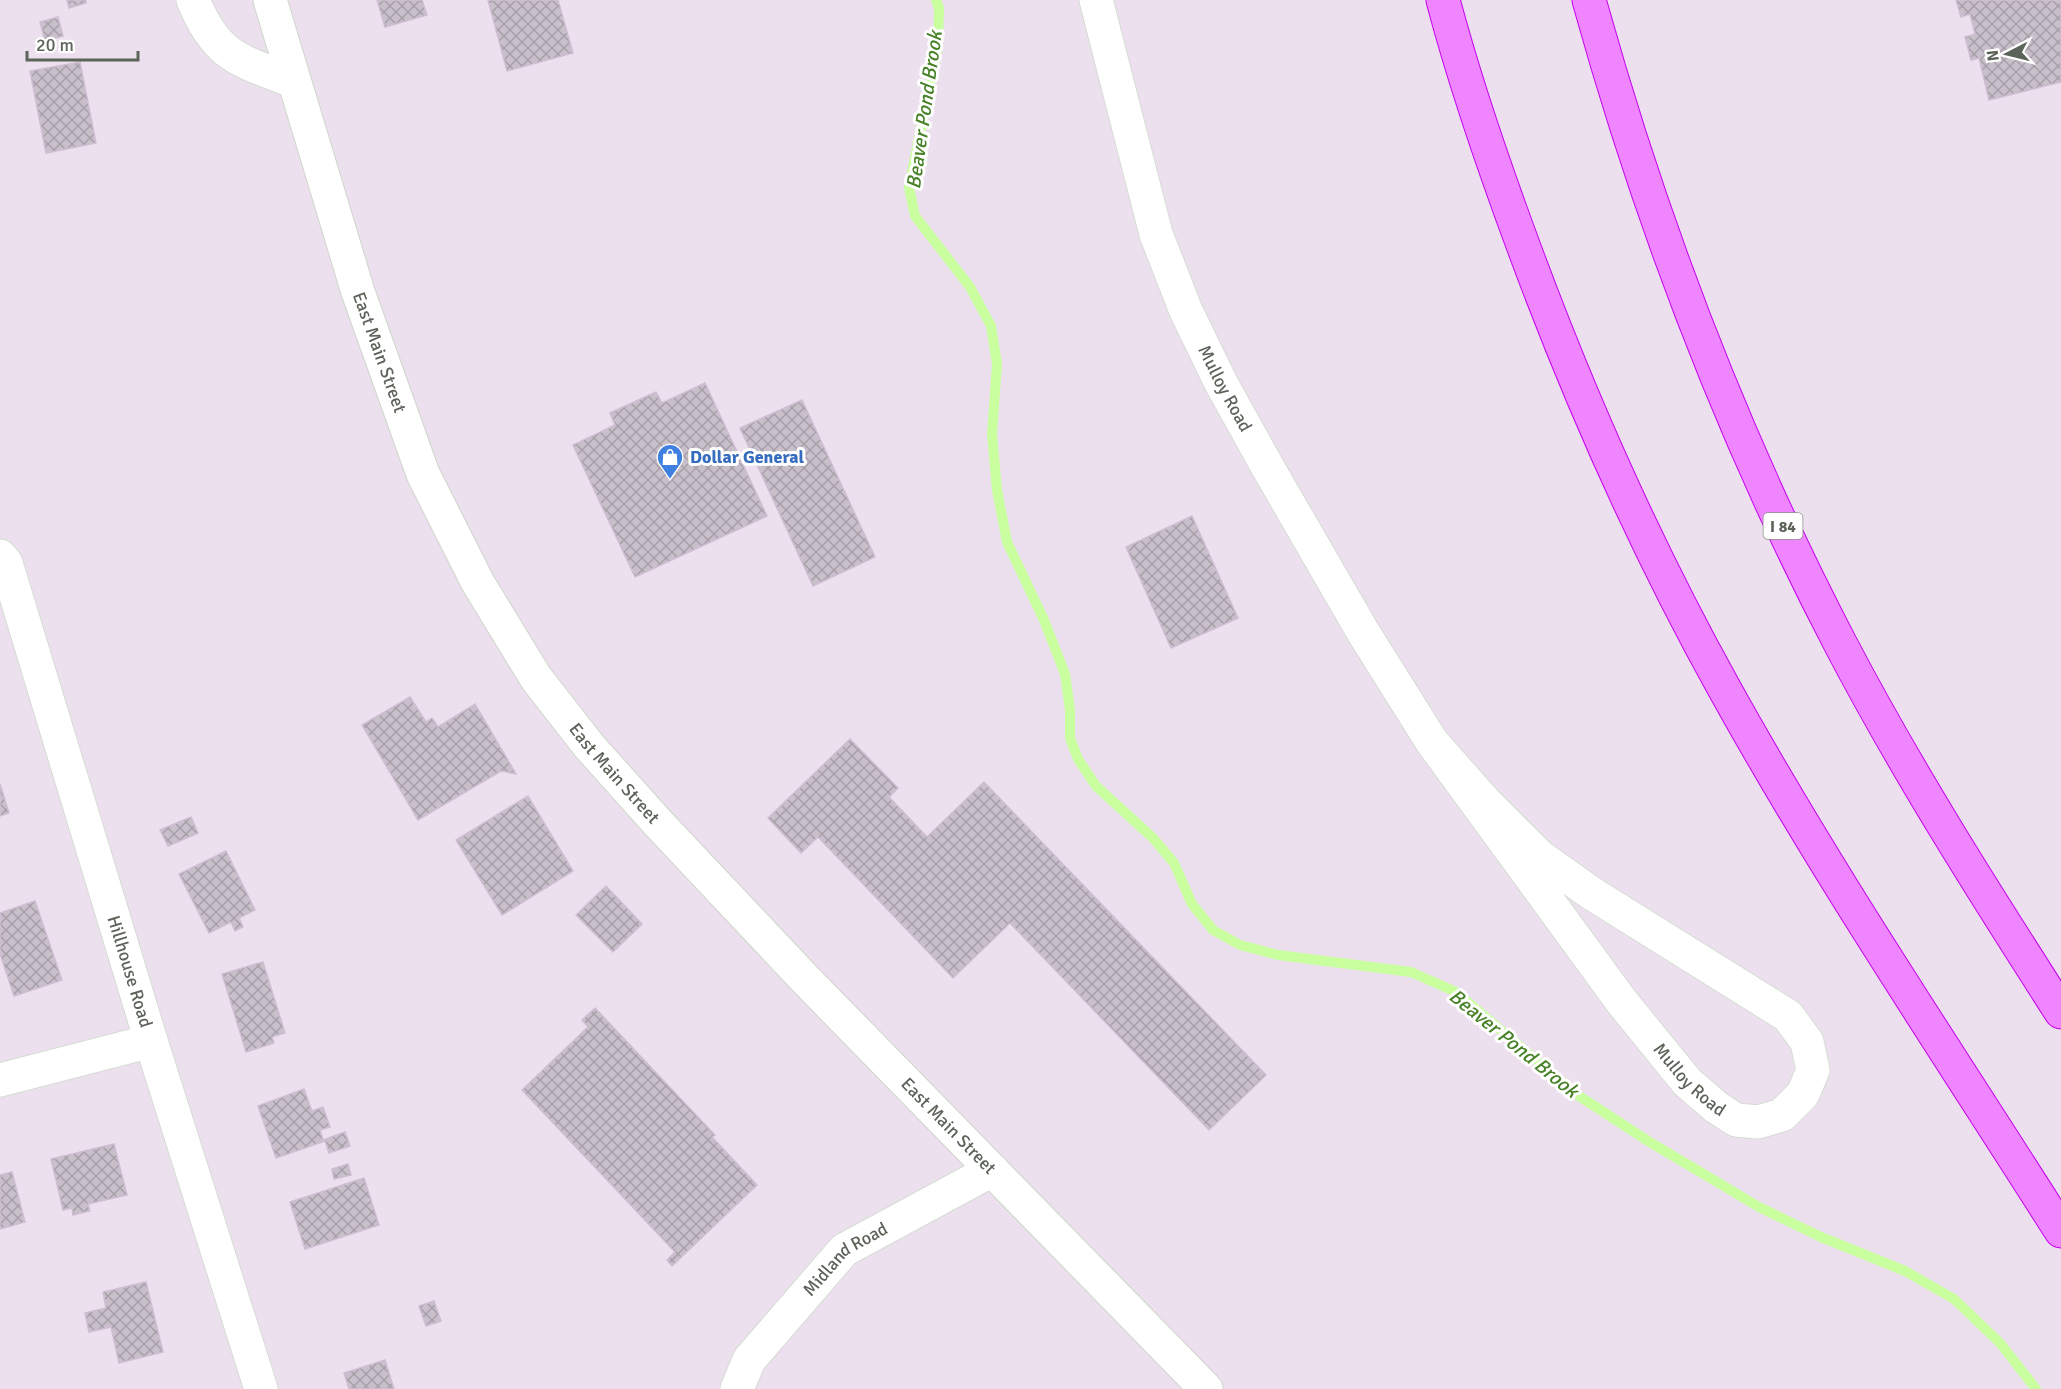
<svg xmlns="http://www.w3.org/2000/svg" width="2061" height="1389" viewBox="0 0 2061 1389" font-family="Signika,sans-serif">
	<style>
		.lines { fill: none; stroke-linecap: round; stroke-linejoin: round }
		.stream { stroke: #c9ff9f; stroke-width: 10 }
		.building { fill: url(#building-cross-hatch); stroke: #cfbed3; stroke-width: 1.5 }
		.street-casing { stroke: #d5dcd4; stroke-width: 35 }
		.secondary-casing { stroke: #ced6cb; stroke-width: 35 }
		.highway-casing { stroke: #c300ee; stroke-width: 35 }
		.street { stroke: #fff; stroke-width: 33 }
		.secondary { stroke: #fff; stroke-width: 33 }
		.highway { stroke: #f086ff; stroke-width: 33 }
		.labels { text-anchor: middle; stroke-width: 6; stroke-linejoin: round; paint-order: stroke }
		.shield { fill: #fff; stroke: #8d928b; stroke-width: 1.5 }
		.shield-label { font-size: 16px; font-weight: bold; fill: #5c6359 }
		.street-label { font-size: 18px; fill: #5c6359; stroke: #fff }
		.shop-label { font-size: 18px; font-weight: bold; fill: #366cbe; stroke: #fff; text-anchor: start }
		.water-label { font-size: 20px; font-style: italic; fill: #488228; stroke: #fff }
	</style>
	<defs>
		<pattern id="building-cross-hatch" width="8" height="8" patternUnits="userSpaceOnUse" patternTransform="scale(1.5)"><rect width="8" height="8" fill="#c9bfcb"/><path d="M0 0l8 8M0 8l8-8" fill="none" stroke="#a69fa8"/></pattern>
	</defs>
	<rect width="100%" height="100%" fill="#ede0ee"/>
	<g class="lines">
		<path class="stream" d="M936,0L939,8L938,46L909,187L915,216L970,287L991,326L997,364L992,434L997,490L1007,542L1044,620L1065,674L1070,710V738L1078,759L1096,786L1153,838L1174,863L1192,904L1213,930L1240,945L1278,955L1411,972L1456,992L1576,1094L1648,1141L1759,1207L1821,1237L1905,1271L1954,1299L2000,1343L2036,1389"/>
	</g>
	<g class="building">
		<path d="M67,0H86V3L69,8Z"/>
		<path d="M377,0H422L427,15L385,27Z"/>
		<path d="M488,0H558L573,53L507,71Z"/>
		<path d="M1956,0H2061V82L1989,100L1979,58L1971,60L1965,37L1975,34L1970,14L1961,17Z"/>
		<path d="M58,17L63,36L45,41L40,22Z"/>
		<path d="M80,62L96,143L46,153L30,71Z"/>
		<path d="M705,383L767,516L635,577L573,445L615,425L610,413L656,392L662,403Z"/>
		<path d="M802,400L875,557L813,586L740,428Z"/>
		<path d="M1192,516L1238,618L1171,648L1126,547Z"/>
		<path d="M410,697L426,722L432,718L438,727L475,704L516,774L501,771L418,820L362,725Z"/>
		<path d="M850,739L898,788L889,797L927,837L984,782L1266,1075L1209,1130L1010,923L953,978L818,837L801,853L768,818Z"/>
		<path d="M0,784L9,813L0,816Z"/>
		<path d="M528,796L573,871L502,915L456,840Z"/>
		<path d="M191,817L198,833L168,846L160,830Z"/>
		<path d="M226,851L255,910L239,918L243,927L235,931L231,922L209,933L179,874Z"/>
		<path d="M606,886L642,924L613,952L576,915Z"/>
		<path d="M35,901L62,980L14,996L0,954V913Z"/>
		<path d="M263,962L285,1033L272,1037L274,1043L246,1052L222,974Z"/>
		<path d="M595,1008L715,1135L712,1137L757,1185L672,1266L667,1260L675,1252L522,1090L588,1027L582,1020Z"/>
		<path d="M304,1089L312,1111L323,1107L330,1127L320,1130L323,1140L345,1132L350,1146L329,1153L325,1141L276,1158L258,1106Z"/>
		<path d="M114,1144L127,1195L88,1204L90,1211L73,1215L72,1208L63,1210L51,1159Z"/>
		<path d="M348,1164L351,1175L334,1179L332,1169Z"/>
		<path d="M12,1172L25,1222L0,1229V1175Z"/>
		<path d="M364,1178L379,1225L305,1249L290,1202Z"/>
		<path d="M146,1282L163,1352L119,1363L111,1327L89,1332L85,1313L106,1308L103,1292Z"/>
		<path d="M434,1301L441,1321L426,1326L419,1306Z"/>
		<path d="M385,1360L394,1389H349L344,1373Z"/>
	</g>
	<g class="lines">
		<g class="street-casing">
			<g id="street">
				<path d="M193,0C217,58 239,60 293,81"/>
				<path id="s1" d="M1096,0L1156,234L1186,311L1221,383L1267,466L1363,632L1432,742L1622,1002L1687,1082L1716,1107L1736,1120L1758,1122L1782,1115L1803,1094L1813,1070L1807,1042L1788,1016L1591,893L1539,856L1486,803L1432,742"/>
				<path id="s2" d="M0,556L6,563L151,1041L261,1389"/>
				<path d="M0,1080L151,1041"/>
				<path id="s3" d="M737,1389L749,1360L844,1250L992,1170"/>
			</g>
		</g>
		<g class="secondary-casing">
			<g id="secondary">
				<path id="s4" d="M270,0L358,292L423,474L478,583L536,678L589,746L658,823L806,980L1206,1389"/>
			</g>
		</g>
		<g class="highway-casing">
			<g id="highway">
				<path d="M1443,0C1465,83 1493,164 1523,245C1579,397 1645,546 1724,688C1827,874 1947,1051 2061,1231"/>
				<path d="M1589,0C1651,223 1734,440 1841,645C1907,771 1984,892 2061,1012"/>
			</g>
		</g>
		<use href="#street" class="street"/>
		<use href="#secondary" class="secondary"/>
		<use href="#highway" class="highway"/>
	</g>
	<defs>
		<g id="shop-pin" transform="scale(1.35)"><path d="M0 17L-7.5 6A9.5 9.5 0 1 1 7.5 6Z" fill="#3f7fe0" stroke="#fff"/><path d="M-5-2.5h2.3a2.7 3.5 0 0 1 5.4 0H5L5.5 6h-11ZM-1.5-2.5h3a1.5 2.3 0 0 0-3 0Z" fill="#fff"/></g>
	</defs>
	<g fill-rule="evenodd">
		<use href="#shop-pin" x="670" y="457"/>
	</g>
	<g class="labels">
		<rect class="shield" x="1763.5" y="513" width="39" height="26" rx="4.5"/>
		<g class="shield-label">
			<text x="1783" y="532">I 84</text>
		</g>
		<g class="street-label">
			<text dy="6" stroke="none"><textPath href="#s4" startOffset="369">East Main Street</textPath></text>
			<text dy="6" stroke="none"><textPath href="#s1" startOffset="411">Mulloy Road</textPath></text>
			<text dy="6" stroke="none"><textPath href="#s4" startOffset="855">East Main Street</textPath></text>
			<text dy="6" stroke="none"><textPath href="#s2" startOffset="436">Hillhouse Road</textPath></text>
			<text dy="6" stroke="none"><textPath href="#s1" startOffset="1246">Mulloy Road</textPath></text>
			<text dy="6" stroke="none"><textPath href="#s4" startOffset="1341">East Main Street</textPath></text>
			<text dy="6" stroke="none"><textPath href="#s3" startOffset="172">Midland Road</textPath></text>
		</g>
		<g class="shop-label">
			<text x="690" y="463">Dollar General</text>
		</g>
		<g class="water-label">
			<text transform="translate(924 110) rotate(-82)" y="7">Beaver Pond Brook</text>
			<text transform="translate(1514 1043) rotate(39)" y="7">Beaver Pond Brook</text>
		</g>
	</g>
	<g transform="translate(2007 54) rotate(263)" stroke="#ffffff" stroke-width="4.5" paint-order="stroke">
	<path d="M0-4.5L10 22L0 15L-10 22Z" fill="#5c6359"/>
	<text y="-9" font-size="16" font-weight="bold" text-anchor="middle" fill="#5c6359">N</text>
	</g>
	<path d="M27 51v9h111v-9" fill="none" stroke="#5c6359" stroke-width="3"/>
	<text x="36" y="51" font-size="18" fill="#5c6359" stroke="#ffffff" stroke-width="4.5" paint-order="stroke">20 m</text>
</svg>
